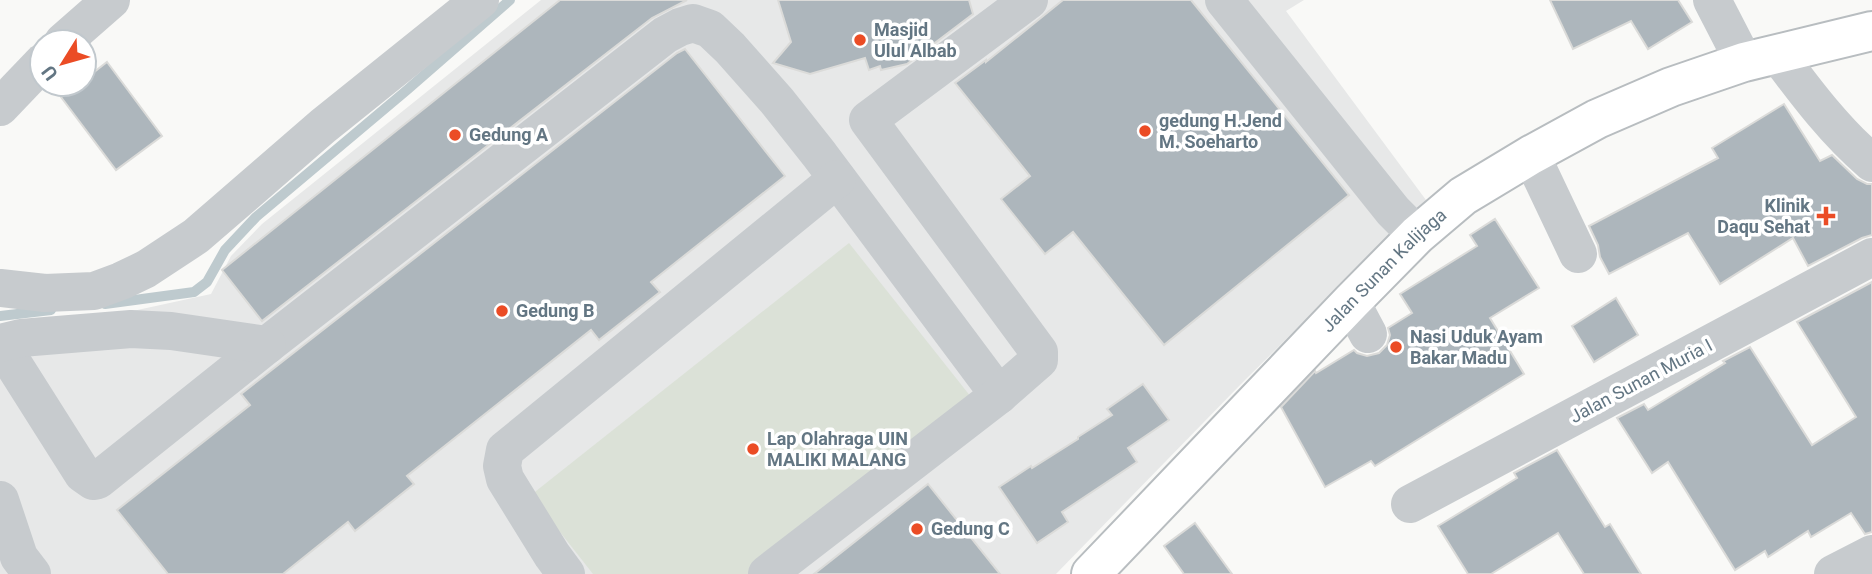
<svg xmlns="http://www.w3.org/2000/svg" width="1872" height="574" viewBox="0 0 1872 574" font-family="Roboto,sans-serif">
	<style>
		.built { fill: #e7e8e8 }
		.green { fill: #dbe1d7 }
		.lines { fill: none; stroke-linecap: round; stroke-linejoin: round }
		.stream { stroke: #becace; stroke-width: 10 }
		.building { fill: #adb6bc; stroke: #dbdbd9; stroke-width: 2 }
		.major-casing { stroke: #b8bdc0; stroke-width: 42 }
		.minor { stroke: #c7cbce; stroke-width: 38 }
		.major { stroke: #fff; stroke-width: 38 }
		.poi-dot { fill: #eb4c25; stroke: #fff; stroke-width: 2.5 }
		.labels { text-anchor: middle; stroke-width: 7; stroke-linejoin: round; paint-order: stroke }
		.poi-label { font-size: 18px; font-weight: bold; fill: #637683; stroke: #fff; text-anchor: start }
		.street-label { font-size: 18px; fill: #637683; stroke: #fff }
	</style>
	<rect width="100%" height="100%" fill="#f9f9f7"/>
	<path class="built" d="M541,0H1304L1286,11L1426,200L1241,384L1056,574H0V330L119,314L211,294L231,256L262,224Z"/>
	<path class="green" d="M849,243L975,402L758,574H593L531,495Z"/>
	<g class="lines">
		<g class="stream">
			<path d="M105,304L194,292L207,282L225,250L256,217L407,90L510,0"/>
			<path d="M0,316L51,310"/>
		</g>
	</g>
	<g class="building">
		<path d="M560,0H687L652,18L262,321L222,270Z"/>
		<path d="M778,0H969L973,14L907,64L881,70L880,66L869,70L865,58L810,74L773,63L791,42Z"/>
		<path d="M1063,0H1191L1349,195L1164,345L1073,232L1045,254L1001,199L1030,176L955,83L986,60V62Z"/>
		<path d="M1550,0H1678L1692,22L1648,49L1631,21L1573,49Z"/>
		<path d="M685,49L785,176L651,282L660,292L599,340L591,330L407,476L414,484L355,531L348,522L283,574H168L117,510L250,405L241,394L677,53Z"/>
		<path d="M107,62L162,136L116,170L61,97L79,84H84V80Z"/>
		<path d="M1784,104L1820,161L1832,155L1857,179L1867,184H1872V235L1862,238L1808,266L1793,238L1720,284L1688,233L1609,274L1600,257L1598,245L1589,226L1718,158L1712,148Z"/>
		<path d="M1495,219L1539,288L1490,318L1524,374L1375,466L1371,461L1325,487L1281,407L1315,371L1316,373L1354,350L1357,353L1367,356L1379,353L1387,345L1390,335L1388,328L1412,313L1400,294L1477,246L1470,235Z"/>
		<path d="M1872,282V532L1865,534L1851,513L1811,537L1808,531L1768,557L1765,551L1735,570L1668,462L1652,473L1617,418L1644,404L1648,410L1725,363L1723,361L1750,347L1812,445L1856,417L1797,322Z"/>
		<path d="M1616,298L1638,335L1594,362L1572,326Z"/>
		<path d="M1143,384L1169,420L1128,448L1137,462L1062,512L1068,522L1037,543L999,487L1031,466L1032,468L1078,439V437L1112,415L1107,409Z"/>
		<path d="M1557,450L1605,527L1610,524L1641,574H1584L1558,533L1491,574H1468L1438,526L1517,478L1514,473Z"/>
		<path d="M928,484L1000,574H814Z"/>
		<path d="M1195,523L1232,574H1184L1164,546Z"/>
	</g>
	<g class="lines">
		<g class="major-casing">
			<g id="major">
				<path id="s1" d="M1091,574L1351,302L1417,235L1463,196L1531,155L1597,119L1671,87L1744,62L1872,31"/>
			</g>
		</g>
		<g class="minor">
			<path d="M1224,0L1393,211L1417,235"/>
			<path d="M1712,0L1744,62"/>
			<path d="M63,42L111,0"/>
			<path d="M1778,55C1807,94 1835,131 1872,163"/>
			<path d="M0,107L42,63"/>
			<path d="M1531,155L1578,254"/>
			<path d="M0,288L45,293L94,291L121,281L146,269L196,236L323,126L480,0"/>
			<path d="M1351,302L1368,334"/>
			<path d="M0,343L83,474L93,481L98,480L267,345L665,35L680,27L693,23L710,29L730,48L777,101L819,154L999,395"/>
			<path d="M0,343L21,338L131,329L171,331L267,345"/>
			<path d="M0,500L19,557L32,574"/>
			<path d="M1410,504L1872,257"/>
			<path d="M566,574L552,555L505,479L502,466L505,450L837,179"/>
			<path d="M767,574L999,395L1039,360V352L868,120L1029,0"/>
			<path d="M1833,574L1872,554"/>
		</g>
		<use href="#major" class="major"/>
	</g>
	<g class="poi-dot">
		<circle cx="860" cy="40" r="7"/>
		<circle cx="1145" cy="131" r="7"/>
		<circle cx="455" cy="135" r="7"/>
		<path d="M1822.5 205.5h7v7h7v7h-7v7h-7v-7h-7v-7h7z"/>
		<circle cx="502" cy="311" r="7"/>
		<circle cx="1396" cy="347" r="7"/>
		<circle cx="753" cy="449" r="7"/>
		<circle cx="917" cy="529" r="7"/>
	</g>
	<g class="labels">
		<g class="poi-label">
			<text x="874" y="36">Masjid<tspan x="874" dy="21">Ulul Albab</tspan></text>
			<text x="1159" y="127">gedung H.Jend<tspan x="1159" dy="21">M. Soeharto</tspan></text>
			<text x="469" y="141">Gedung A</text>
			<text x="1810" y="212" text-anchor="end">Klinik<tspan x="1810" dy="21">Daqu Sehat</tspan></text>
			<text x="516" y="317">Gedung B</text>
			<text x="1410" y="343">Nasi Uduk Ayam<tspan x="1410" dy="21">Bakar Madu</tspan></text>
			<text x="767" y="445">Lap Olahraga UIN<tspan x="767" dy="21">MALIKI MALANG</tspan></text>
			<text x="931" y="535">Gedung C</text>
		</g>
		<g class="street-label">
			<text dy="6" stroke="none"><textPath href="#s1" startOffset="422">Jalan Sunan Kalijaga</textPath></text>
			<text transform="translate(1641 381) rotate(-28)" y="6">Jalan Sunan Muria I</text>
		</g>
	</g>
	<g transform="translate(63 63) rotate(233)"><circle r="33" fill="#ffffff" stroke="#c1c8cd" stroke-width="2"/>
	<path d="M0-5L12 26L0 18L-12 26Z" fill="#eb4c25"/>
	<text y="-10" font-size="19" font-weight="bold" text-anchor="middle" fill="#637683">U</text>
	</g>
</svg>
